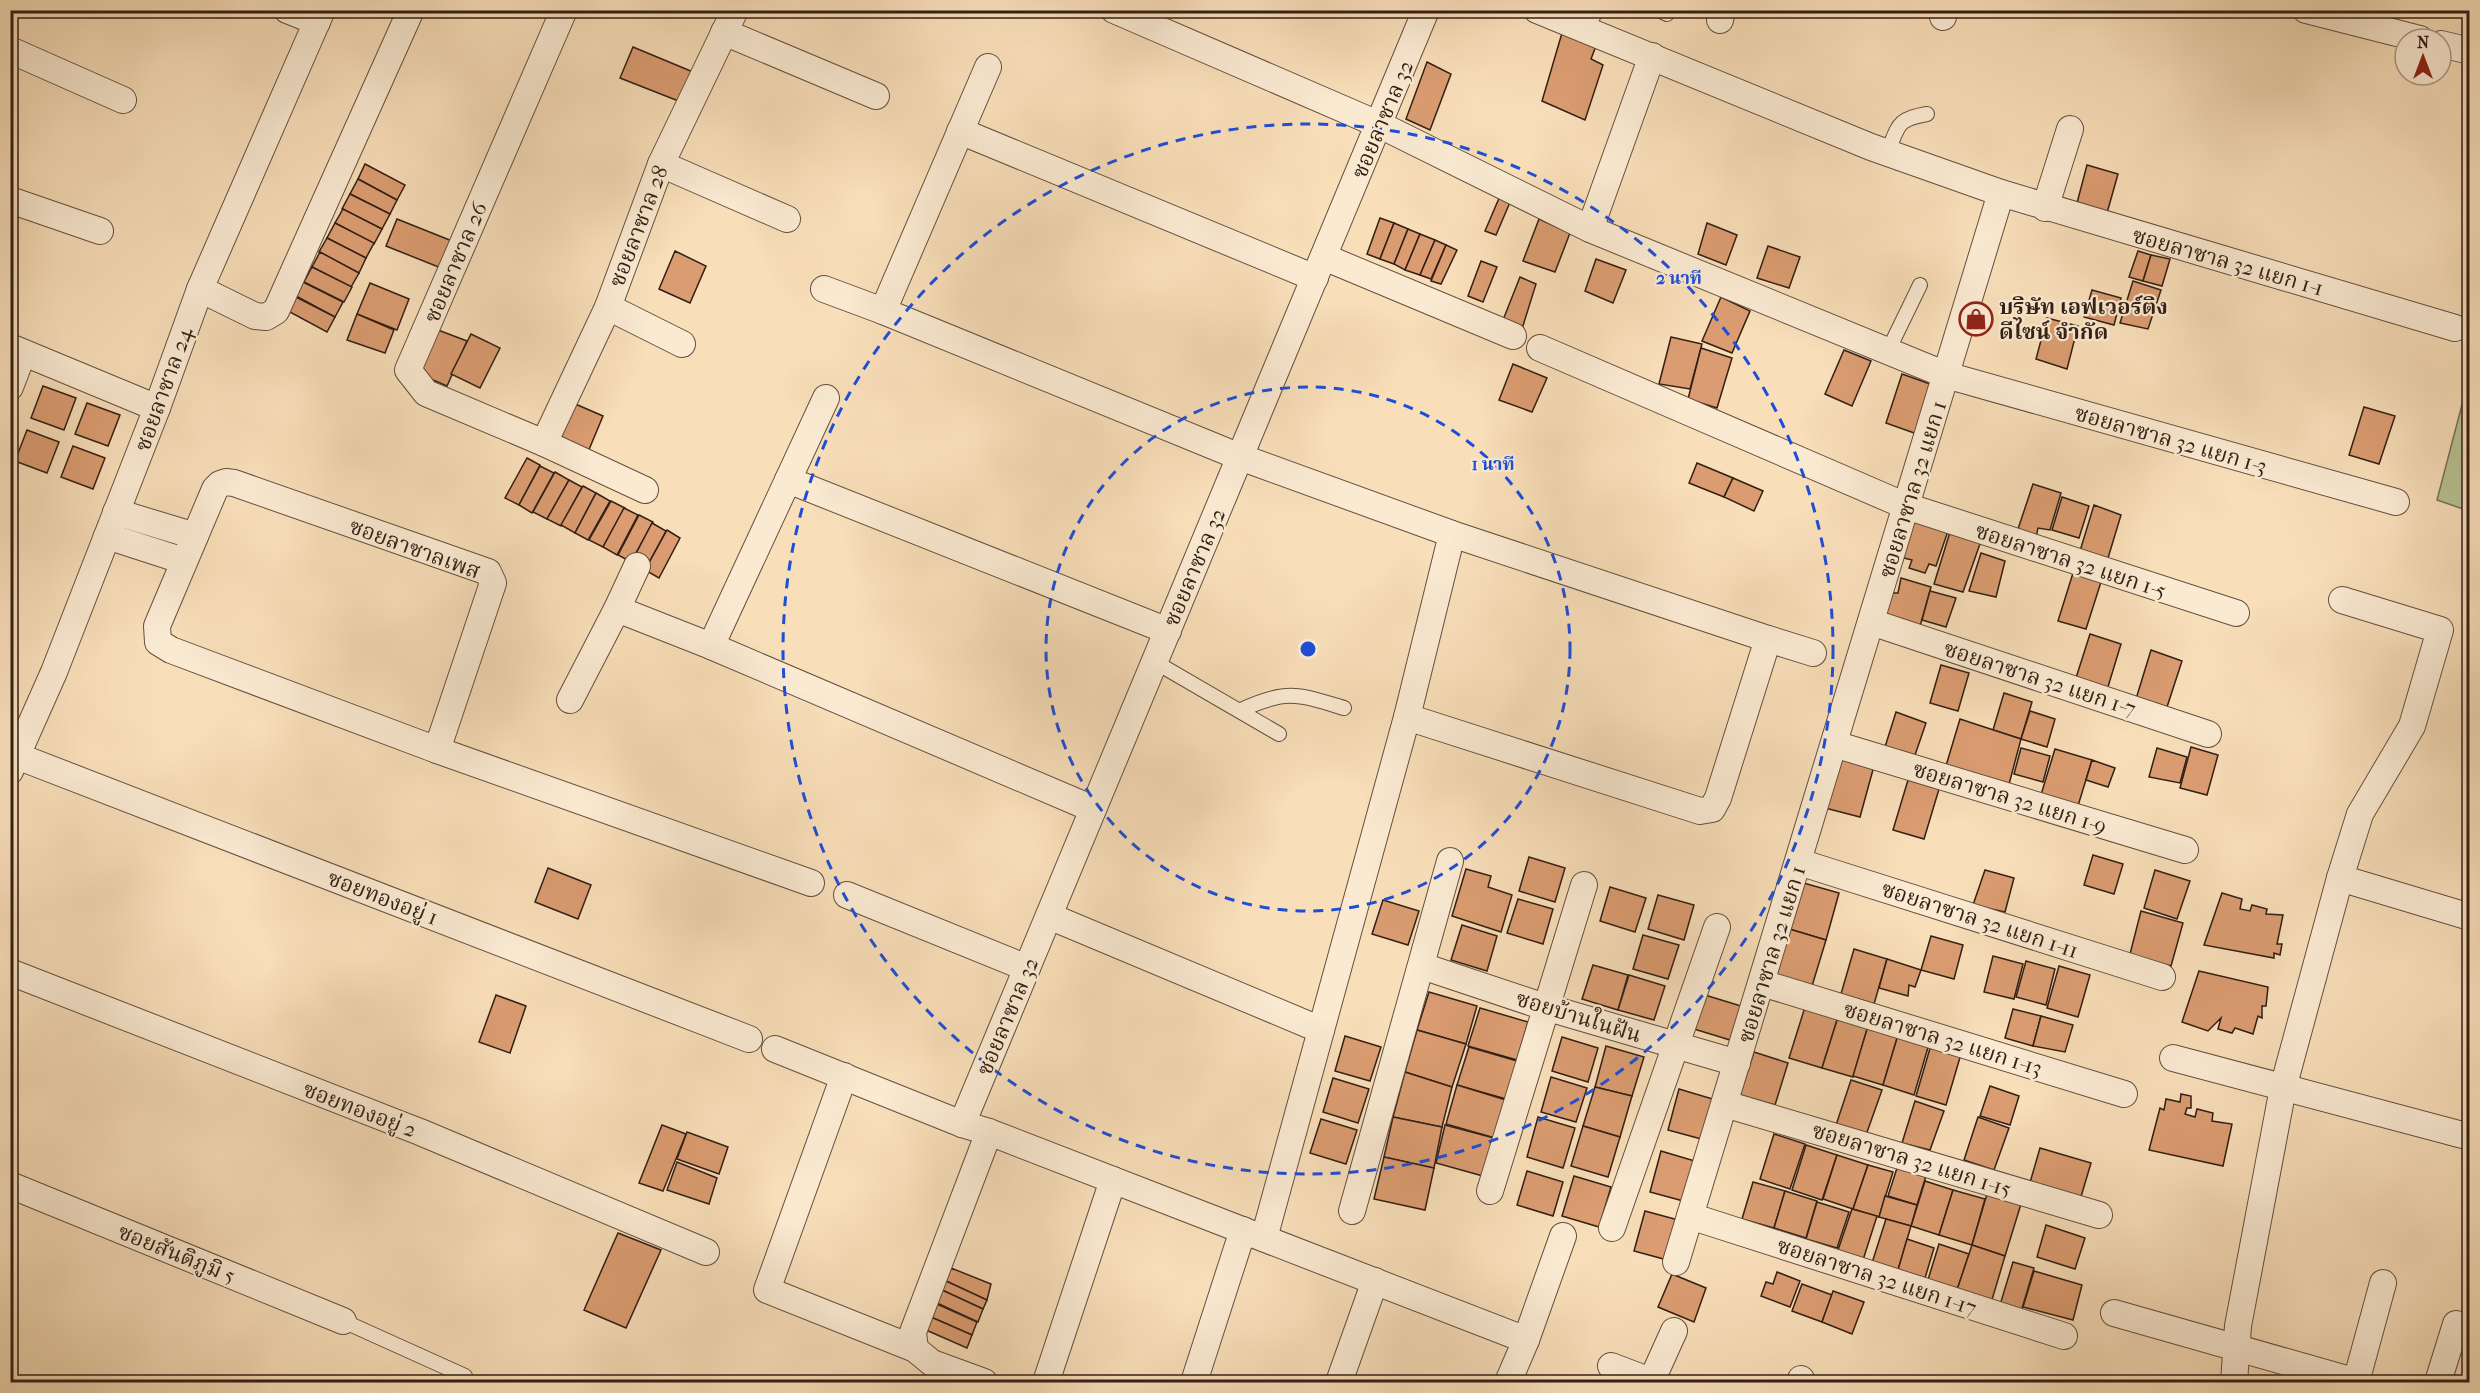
<svg xmlns="http://www.w3.org/2000/svg" width="2480" height="1393" viewBox="0 0 2480 1393" font-family="'IM FELL French Canon','Noto Serif Thai',serif">
	<style>
		.green { fill: #b7c294; stroke: #747054; stroke-width: 1.5 }
		.building { fill: #db9c71; stroke: #321f14; stroke-width: 1.5 }
		.lines { fill: none; stroke-linecap: round; stroke-linejoin: round }
		.service-casing { stroke: #644f3d; stroke-width: 16 }
		.minor-casing { stroke: #644f3d; stroke-width: 28 }
		.service { stroke: #faead2; stroke-width: 14 }
		.minor { stroke: #faead2; stroke-width: 26 }
		.ring { fill: none; stroke: #1d4ed8; stroke-width: 3; stroke-dasharray: 10 8 }
		.labels { text-anchor: middle; stroke-width: 4.5; stroke-linejoin: round; paint-order: stroke }
		.street-label { font-size: 22px; fill: #321f14; stroke: #faead2 }
		.poi-label { font-size: 22px; font-weight: bold; fill: #321f14; stroke: #faead2; text-anchor: start }
		.centre { fill: #1d4ed8; stroke: #faead2; stroke-width: 3 }
		.ring-label { font-size: 18px; text-anchor: middle; font-weight: bold; fill: #1d4ed8; stroke: #faead2; stroke-width: 4.5; stroke-linejoin: round; paint-order: stroke }
	</style>
	<rect width="100%" height="100%" fill="#f8deb9"/>
	<filter id="stains"><feTurbulence type="fractalNoise" baseFrequency=".00333" numOctaves="4"/><feColorMatrix values="0 0 0 0 .2 0 0 0 0 .09 0 0 0 0 .02 0 0 0 .5 -.17"/></filter>
	<radialGradient id="worn" r=".72"><stop offset=".6" stop-color="#630" stop-opacity="0"/><stop offset="1" stop-color="#630" stop-opacity=".3"/></radialGradient>
	<path class="green" d="M2469,378L2470,511H2469L2437,500Z"/>
	<g class="building">
		<path d="M1562,33L1596,46L1591,59L1603,65L1585,120L1542,101Z"/>
		<path d="M633,47L693,72L681,102L620,78Z"/>
		<path d="M1427,62L1451,74L1430,130L1406,119Z"/>
		<path d="M365,164L405,185L397,200L358,179Z"/>
		<path d="M2087,165L2118,174L2107,213L2077,203Z"/>
		<path d="M358,179L397,200L390,214L350,194Z"/>
		<path d="M350,194L390,214L382,229L342,209Z"/>
		<path d="M1500,196L1511,200L1496,235L1485,231Z"/>
		<path d="M343,209L382,229L374,244L335,223Z"/>
		<path d="M1380,218L1394,223L1380,259L1367,254Z"/>
		<path d="M397,219L452,241L441,268L386,246Z"/>
		<path d="M1539,219L1570,233L1555,272L1523,261Z"/>
		<path d="M335,223L374,243L366,258L327,238Z"/>
		<path d="M1394,223L1408,229L1394,264L1380,259Z"/>
		<path d="M1707,223L1737,235L1726,265L1698,254Z"/>
		<path d="M1408,229L1420,234L1405,270L1394,264Z"/>
		<path d="M1420,234L1435,240L1420,275L1405,270Z"/>
		<path d="M327,238L366,258L359,273L319,252Z"/>
		<path d="M1435,240L1446,245L1431,279L1420,275Z"/>
		<path d="M1446,245L1457,250L1441,284L1431,281Z"/>
		<path d="M1768,246L1800,257L1789,288L1757,278Z"/>
		<path d="M675,251L706,266L690,303L659,289Z"/>
		<path d="M2138,251L2151,255L2143,281L2129,277Z"/>
		<path d="M320,252L359,273L351,287L312,267Z"/>
		<path d="M2151,255L2170,259L2162,286L2143,281Z"/>
		<path d="M1596,259L1626,270L1613,303L1585,291Z"/>
		<path d="M1481,261L1497,267L1483,302L1468,296Z"/>
		<path d="M312,267L352,287L344,302L304,282Z"/>
		<path d="M1520,277L1536,284L1522,329L1503,320Z"/>
		<path d="M2133,281L2161,290L2148,329L2120,323Z"/>
		<path d="M303,282L343,302L335,317L296,296Z"/>
		<path d="M370,283L409,299L397,330L357,314Z"/>
		<path d="M2092,290L2121,298L2114,325L2084,317Z"/>
		<path d="M296,297L335,317L327,332L288,311Z"/>
		<path d="M1721,297L1750,311L1732,353L1702,341Z"/>
		<path d="M357,314L394,330L385,353L347,340Z"/>
		<path d="M2047,318L2078,326L2067,369L2036,359Z"/>
		<path d="M438,330L467,341L447,386L419,374Z"/>
		<path d="M471,334L500,348L480,388L451,374Z"/>
		<path d="M1671,337L1702,344L1690,389L1659,384Z"/>
		<path d="M1701,348L1732,358L1717,408L1688,399Z"/>
		<path d="M1844,350L1871,361L1852,406L1825,394Z"/>
		<path d="M1513,364L1547,378L1532,412L1499,400Z"/>
		<path d="M1902,374L1933,385L1917,434L1886,423Z"/>
		<path d="M43,386L76,398L64,430L31,418Z"/>
		<path d="M87,403L120,415L108,446L75,434Z"/>
		<path d="M573,403L603,416L588,452L557,438Z"/>
		<path d="M2364,407L2395,416L2379,464L2349,455Z"/>
		<path d="M27,430L59,442L47,473L15,461Z"/>
		<path d="M73,446L105,458L93,489L61,477Z"/>
		<path d="M527,458L540,465L519,505L505,498Z"/>
		<path d="M1697,463L1733,478L1724,497L1689,483Z"/>
		<path d="M540,466L554,473L532,513L519,505Z"/>
		<path d="M555,472L569,480L547,519L533,512Z"/>
		<path d="M1733,478L1763,491L1754,511L1724,497Z"/>
		<path d="M569,480L582,487L561,526L547,519Z"/>
		<path d="M2033,484L2061,493L2050,530L2038,528L2036,537L2017,532Z"/>
		<path d="M583,486L596,493L575,533L561,525Z"/>
		<path d="M596,493L610,501L588,540L575,533Z"/>
		<path d="M2062,497L2089,506L2079,538L2052,530Z"/>
		<path d="M611,501L625,508L603,547L589,540Z"/>
		<path d="M2094,505L2121,515L2108,558L2080,551Z"/>
		<path d="M624,508L638,515L617,555L603,547Z"/>
		<path d="M639,515L653,522L631,562L618,555Z"/>
		<path d="M1913,520L1948,531L1936,566L1929,564L1925,573L1909,568L1912,560L1900,557Z"/>
		<path d="M652,523L666,531L645,570L631,563Z"/>
		<path d="M667,530L680,538L659,578L645,570Z"/>
		<path d="M1950,532L1981,541L1963,592L1934,584Z"/>
		<path d="M1981,553L2005,561L1996,597L1969,591Z"/>
		<path d="M2073,573L2101,582L2086,629L2058,621Z"/>
		<path d="M1901,578L1931,587L1919,630L1885,621L1889,593H1898Z"/>
		<path d="M1930,591L1956,598L1946,627L1922,620Z"/>
		<path d="M2090,634L2121,644L2107,690L2075,681Z"/>
		<path d="M2151,650L2182,661L2167,707L2136,699Z"/>
		<path d="M1941,665L1969,673L1958,711L1930,703Z"/>
		<path d="M2004,693L2032,702L2021,739L1993,730Z"/>
		<path d="M2030,711L2055,719L2047,747L2021,739Z"/>
		<path d="M1896,712L1926,723L1915,755L1885,747Z"/>
		<path d="M1960,719L2021,739L2008,788L1945,769Z"/>
		<path d="M2191,747L2218,755L2207,795L2180,788Z"/>
		<path d="M2021,748L2050,756L2043,782L2014,774Z"/>
		<path d="M2157,748L2187,757L2180,783L2149,777Z"/>
		<path d="M2055,749L2092,760L2077,809L2040,798Z"/>
		<path d="M1839,757L1874,766L1860,817L1825,808Z"/>
		<path d="M2092,760L2115,768L2108,787L2086,780Z"/>
		<path d="M1908,780L1939,789L1924,839L1893,830Z"/>
		<path d="M2093,855L2123,864L2114,894L2084,885Z"/>
		<path d="M1529,857L1565,868L1555,902L1519,891Z"/>
		<path d="M548,868L591,885L578,919L535,902Z"/>
		<path d="M1466,869L1491,876L1488,887L1512,895L1501,932L1452,916Z"/>
		<path d="M1985,870L2014,878L2005,912L1973,905Z"/>
		<path d="M2155,870L2190,881L2177,919L2144,908Z"/>
		<path d="M1800,882L1839,893L1826,940L1786,928Z"/>
		<path d="M1610,887L1646,898L1635,932L1600,921Z"/>
		<path d="M2222,893L2242,899L2240,909L2250,911L2252,905L2267,909L2266,914L2283,915L2277,944H2282L2280,955L2274,953V958L2204,945Z"/>
		<path d="M1658,895L1694,905L1684,940L1648,929Z"/>
		<path d="M1518,899L1553,909L1543,944L1507,933Z"/>
		<path d="M1383,900L1419,911L1408,945L1372,934Z"/>
		<path d="M2141,911L2183,923L2171,966L2130,954Z"/>
		<path d="M1462,925L1497,936L1487,971L1451,960Z"/>
		<path d="M1786,928L1826,940L1812,986L1772,975Z"/>
		<path d="M1643,935L1679,945L1668,979L1633,969Z"/>
		<path d="M1931,936L1963,945L1954,979L1921,970Z"/>
		<path d="M1854,949L1887,959L1874,1004L1841,994Z"/>
		<path d="M1993,956L2023,964L2014,999L1984,992Z"/>
		<path d="M1887,959L1921,970L1915,987L1909,985L1908,996L1879,988Z"/>
		<path d="M2026,961L2055,969L2046,1005L2016,997Z"/>
		<path d="M1593,965L1628,975L1618,1010L1582,999Z"/>
		<path d="M2059,966L2090,975L2078,1017L2047,1008Z"/>
		<path d="M2199,971L2268,987L2266,1006H2262V1018L2258,1016L2253,1034L2235,1028L2232,1033L2218,1029L2221,1018L2208,1031L2182,1022Z"/>
		<path d="M1629,975L1665,986L1654,1020L1618,1010Z"/>
		<path d="M1429,992L1477,1006L1466,1044L1417,1030Z"/>
		<path d="M496,995L526,1006L510,1053L479,1042Z"/>
		<path d="M1705,995L1741,1006L1730,1040L1694,1029Z"/>
		<path d="M1805,1007L1838,1017L1822,1068L1789,1058Z"/>
		<path d="M1480,1008L1528,1022L1517,1060L1468,1046Z"/>
		<path d="M2013,1009L2041,1016L2033,1046L2005,1038Z"/>
		<path d="M2041,1016L2073,1025L2065,1052L2033,1046Z"/>
		<path d="M1838,1017L1868,1026L1853,1077L1822,1068Z"/>
		<path d="M1868,1026L1898,1035L1883,1085L1853,1076Z"/>
		<path d="M1417,1030L1466,1044L1452,1087L1405,1072Z"/>
		<path d="M1898,1035L1929,1044L1914,1095L1883,1085Z"/>
		<path d="M1345,1036L1381,1047L1370,1081L1335,1071Z"/>
		<path d="M1562,1037L1598,1048L1588,1082L1552,1071Z"/>
		<path d="M1931,1045L1961,1054L1946,1105L1916,1096Z"/>
		<path d="M1606,1046L1644,1057L1632,1096L1595,1087Z"/>
		<path d="M1469,1047L1517,1061L1506,1099L1457,1085Z"/>
		<path d="M1754,1052L1788,1063L1775,1105L1740,1095Z"/>
		<path d="M1405,1072L1452,1087L1442,1127L1393,1117Z"/>
		<path d="M1551,1077L1587,1088L1576,1122L1541,1112Z"/>
		<path d="M1333,1078L1369,1089L1358,1123L1323,1112Z"/>
		<path d="M1851,1080L1882,1090L1866,1135L1836,1125Z"/>
		<path d="M1457,1085L1506,1100L1495,1138L1446,1124Z"/>
		<path d="M1990,1086L2019,1096L2010,1125L1980,1116Z"/>
		<path d="M1595,1087L1632,1096L1620,1137L1583,1126Z"/>
		<path d="M1679,1089L1716,1100L1705,1140L1668,1130Z"/>
		<path d="M2181,1094L2191,1096V1108H2187L2185,1114L2195,1117L2197,1109L2213,1113L2212,1121L2232,1124L2223,1166L2149,1150L2160,1108L2164,1110L2166,1099L2180,1102Z"/>
		<path d="M1915,1101L1944,1111L1930,1150L1902,1143Z"/>
		<path d="M1393,1117L1442,1127L1434,1168L1384,1157Z"/>
		<path d="M1538,1117L1575,1128L1563,1168L1527,1157Z"/>
		<path d="M1978,1117L2009,1128L1994,1170L1964,1160Z"/>
		<path d="M1321,1119L1357,1130L1346,1164L1310,1153Z"/>
		<path d="M662,1125L686,1134L663,1191L639,1183Z"/>
		<path d="M1445,1125L1494,1138L1483,1176L1436,1163Z"/>
		<path d="M1583,1126L1620,1137L1608,1177L1571,1166Z"/>
		<path d="M687,1132L728,1147L719,1174L677,1159Z"/>
		<path d="M1774,1134L1805,1144L1790,1189L1760,1179Z"/>
		<path d="M1806,1145L1837,1155L1822,1200L1792,1190Z"/>
		<path d="M2040,1148L2091,1163L2080,1200L2029,1186Z"/>
		<path d="M1661,1151L1698,1162L1687,1202L1650,1192Z"/>
		<path d="M1837,1155L1868,1165L1853,1209L1823,1199Z"/>
		<path d="M1384,1157L1434,1168L1425,1210L1374,1199Z"/>
		<path d="M677,1162L717,1178L709,1204L667,1190Z"/>
		<path d="M1868,1165L1893,1172L1879,1217L1853,1209Z"/>
		<path d="M1897,1168L1926,1176L1917,1205L1888,1196Z"/>
		<path d="M1527,1171L1563,1182L1553,1216L1517,1205Z"/>
		<path d="M1574,1176L1611,1187L1599,1227L1562,1216Z"/>
		<path d="M1925,1181L1953,1190L1939,1235L1911,1226Z"/>
		<path d="M1753,1182L1785,1191L1774,1228L1742,1219Z"/>
		<path d="M1953,1190L1985,1199L1972,1245L1939,1235Z"/>
		<path d="M1785,1191L1817,1201L1806,1238L1774,1228Z"/>
		<path d="M1987,1194L2021,1204L2005,1256L1972,1245Z"/>
		<path d="M1885,1196L1917,1205L1911,1226L1879,1217Z"/>
		<path d="M1817,1202L1849,1212L1837,1248L1806,1239Z"/>
		<path d="M1852,1209L1877,1216L1863,1260L1837,1253Z"/>
		<path d="M1645,1211L1682,1221L1671,1261L1634,1251Z"/>
		<path d="M1886,1219L1911,1226L1898,1270L1872,1263Z"/>
		<path d="M2046,1225L2085,1238L2075,1269L2037,1257Z"/>
		<path d="M618,1233L661,1250L626,1328L584,1310Z"/>
		<path d="M1907,1239L1934,1248L1925,1278L1898,1270Z"/>
		<path d="M1939,1244L1969,1254L1956,1293L1927,1283Z"/>
		<path d="M1972,1245L2005,1256L1991,1303L1956,1293Z"/>
		<path d="M2013,1262L2034,1268L2021,1312L2000,1305Z"/>
		<path d="M951,1268L991,1284L987,1300L946,1281Z"/>
		<path d="M2034,1271L2082,1285L2073,1320L2023,1307Z"/>
		<path d="M1777,1272L1800,1281L1790,1307L1761,1296L1766,1282L1773,1284Z"/>
		<path d="M1672,1274L1706,1288L1694,1322L1658,1307Z"/>
		<path d="M946,1281L987,1300L983,1309L942,1290Z"/>
		<path d="M1802,1284L1832,1295L1822,1322L1792,1311Z"/>
		<path d="M942,1290L983,1309L978,1322L937,1303Z"/>
		<path d="M1833,1291L1864,1302L1852,1334L1822,1322Z"/>
		<path d="M937,1304L977,1322L972,1335L931,1317Z"/>
		<path d="M931,1317L972,1335L967,1348L926,1330Z"/>
	</g>
	<g class="lines">
		<g class="service-casing">
			<g id="service">
				<path d="M1659,10L1667,14"/>
				<path d="M1585,30L1597,10"/>
				<path d="M1887,153C1899,126 1896,119 1927,114"/>
				<path d="M1888,351L1920,285"/>
				<path d="M1155,662L1279,734"/>
				<path d="M1241,710C1286,689 1298,694 1344,708"/>
				<path d="M343,1321L465,1376L462,1382"/>
			</g>
		</g>
		<g class="minor-casing">
			<g id="minor">
				<path d="M287,10L317,22"/>
				<path d="M564,10L408,370L426,393L544,443L645,490"/>
				<path d="M1114,10L1380,125L1590,229L1946,375L2396,502"/>
				<path d="M1537,10L1871,147L2001,193L1676,1262"/>
				<path d="M2306,10L2420,39"/>
				<path d="M1943,17L1945,10"/>
				<path d="M1720,20L1722,10"/>
				<path d="M724,32L876,96"/>
				<path d="M2441,44L2470,51"/>
				<path d="M10,50L123,100"/>
				<path d="M960,131L1315,278"/>
				<path d="M661,164L787,219"/>
				<path d="M2001,193L2455,328"/>
				<path d="M10,200L100,231"/>
				<path d="M2045,208L2070,129"/>
				<path d="M1590,229L1652,56"/>
				<path d="M1324,257L1513,336"/>
				<path d="M200,289L255,316L266,317L276,311L411,10"/>
				<path d="M824,289L883,311L1240,457L1452,534L1768,639"/>
				<path d="M608,307L682,344"/>
				<path d="M883,311L988,67"/>
				<path d="M10,347L157,408"/>
				<path d="M1540,348L1906,506L2236,613"/>
				<path d="M10,387L23,353"/>
				<path d="M544,443L608,307L661,164L735,10"/>
				<path d="M788,480L1168,631"/>
				<path d="M226,482L234,483L488,572L493,583L437,750L171,650L158,642L157,626L215,489L220,484Z"/>
				<path d="M116,512L195,536"/>
				<path d="M107,536L184,561"/>
				<path d="M617,609L637,566"/>
				<path d="M1871,622L2208,734"/>
				<path d="M711,646L826,398"/>
				<path d="M570,700L617,609L711,646L1093,809"/>
				<path d="M1407,717L1700,811L1712,809L1718,798L1768,639L1813,653"/>
				<path d="M1834,744L2185,850"/>
				<path d="M437,750L811,883"/>
				<path d="M17,756L749,1039"/>
				<path d="M10,771L54,672L157,408L200,289L322,10"/>
				<path d="M1799,862L2162,977"/>
				<path d="M2340,878L2470,917"/>
				<path d="M847,895L1027,968"/>
				<path d="M1049,916L1321,1030"/>
				<path d="M1422,966L1545,1007L1737,1063"/>
				<path d="M10,972L420,1132L706,1252"/>
				<path d="M1762,983L2124,1094"/>
				<path d="M775,1049L962,1124L989,1132L1526,1340L1508,1382"/>
				<path d="M2173,1058L2470,1137"/>
				<path d="M844,1076L767,1290L915,1349L932,1363L984,1382"/>
				<path d="M1725,1104L2099,1215"/>
				<path d="M962,1124L1426,10"/>
				<path d="M10,1185L343,1321"/>
				<path d="M1490,1191L1584,885"/>
				<path d="M1352,1211L1450,861"/>
				<path d="M1690,1216L2064,1336"/>
				<path d="M1612,1228L1717,927"/>
				<path d="M1264,1238L1407,717L1452,534"/>
				<path d="M2114,1313L2357,1382"/>
				<path d="M1526,1340L1563,1236"/>
				<path d="M915,1349L913,1332L989,1132"/>
				<path d="M1611,1366L1653,1382"/>
				<path d="M1046,1382L1113,1180"/>
				<path d="M1194,1382L1243,1230"/>
				<path d="M1339,1382L1375,1281"/>
				<path d="M1651,1382L1674,1331"/>
				<path d="M1800,1382L1801,1379"/>
				<path d="M2234,1382L2238,1326L2283,1088L2340,878L2360,814L2412,726L2440,630L2342,600"/>
				<path d="M2356,1382L2383,1283"/>
				<path d="M2438,1382L2456,1324"/>
			</g>
		</g>
		<use href="#service" class="service"/>
		<use href="#minor" class="minor"/>
	</g>
	<g class="ring">
		<circle cx="1308" cy="649" r="262"/>
		<circle cx="1308" cy="649" r="525"/>
	</g>
	<defs>
		<g id="shop-ring" transform="scale(1.725)"><circle r="9.5" fill="#faead2" stroke="#8f2418" stroke-width="1.5"/><path d="M-5-2.5h2.3a2.7 3.5 0 0 1 5.4 0H5L5.5 6h-11ZM-1.5-2.5h3a1.5 2.3 0 0 0-3 0Z" fill="#8f2418"/></g>
	</defs>
	<g fill-rule="evenodd">
		<use href="#shop-ring" x="1976" y="319"/>
	</g>
	<g class="labels">
		<g class="street-label">
			<text transform="translate(1382 119) rotate(-67)" y="8">ซอยลาซาล 32</text>
			<text transform="translate(638 226) rotate(-69)" y="8">ซอยลาซาล 28</text>
			<text transform="translate(2228 261) rotate(16)" y="8">ซอยลาซาล 32 แยก 1-1</text>
			<text transform="translate(455 262) rotate(-67)" y="8">ซอยลาซาล 26</text>
			<text transform="translate(163 389) rotate(-70)" y="8">ซอยลาซาล 24</text>
			<text transform="translate(2171 439) rotate(16)" y="8">ซอยลาซาล 32 แยก 1-3</text>
			<text transform="translate(1912 489) rotate(-73)" y="8">ซอยลาซาล 32 แยก 1</text>
			<text transform="translate(415 548) rotate(20)" y="8">ซอยลาซาลเพส</text>
			<text transform="translate(2071 560) rotate(18)" y="8">ซอยลาซาล 32 แยก 1-5</text>
			<text transform="translate(1194 567) rotate(-67)" y="8">ซอยลาซาล 32</text>
			<text transform="translate(2040 678) rotate(18)" y="8">ซอยลาซาล 32 แยก 1-7</text>
			<text transform="translate(2010 797) rotate(17)" y="8">ซอยลาซาล 32 แยก 1-9</text>
			<text transform="translate(383 897) rotate(21)" y="8">ซอยทองอยู่ 1</text>
			<text transform="translate(1980 919) rotate(18)" y="8">ซอยลาซาล 32 แยก 1-11</text>
			<text transform="translate(1771 954) rotate(-73)" y="8">ซอยลาซาล 32 แยก 1</text>
			<text transform="translate(1007 1016) rotate(-67)" y="8">ซอยลาซาล 32</text>
			<text transform="translate(1579 1016) rotate(17)" y="8">ซอยบ้านในฝัน</text>
			<text transform="translate(1943 1038) rotate(17)" y="8">ซอยลาซาล 32 แยก 1-13</text>
			<text transform="translate(360 1109) rotate(21)" y="8">ซอยทองอยู่ 2</text>
			<text transform="translate(1912 1159) rotate(17)" y="8">ซอยลาซาล 32 แยก 1-15</text>
			<text transform="translate(177 1253) rotate(22)" y="8">ซอยสันติภูมิ 5</text>
			<text transform="translate(1877 1276) rotate(18)" y="8">ซอยลาซาล 32 แยก 1-17</text>
		</g>
		<g class="poi-label">
			<text x="1999" y="314">บริษัท เอฟเวอร์ติง<tspan x="1999" dy="25">ดีไซน์ จำกัด</tspan></text>
		</g>
	</g>
	<circle cx="1308" cy="649" r="9" class="centre"/>
	<g class="ring-label">
		<text x="1679" y="284">2 นาที</text>
		<text x="1493" y="470">1 นาที</text>
	</g>
	<rect width="2480" height="1393" fill="none" stroke="#f8deb9" stroke-width="36"/>
	<rect x="12" y="12" width="2456" height="1369" fill="none" stroke="#321f14" stroke-width="3"/>
	<rect x="18" y="18" width="2444" height="1357" fill="none" stroke="#321f14" stroke-width="1.5"/>
	<g transform="translate(2423 57)"><circle r="28" fill="#faead2" stroke="#aa9986" stroke-width="1.5"/>
	<path d="M0-4.5L10 22L0 15L-10 22Z" fill="#8f2418"/>
	<text y="-9" font-size="16" font-weight="bold" text-anchor="middle" fill="#321f14">N</text>
	</g>
	<rect width="100%" height="100%" filter="url(#stains)"/>
	<rect width="100%" height="100%" fill="url(#worn)"/>
</svg>
